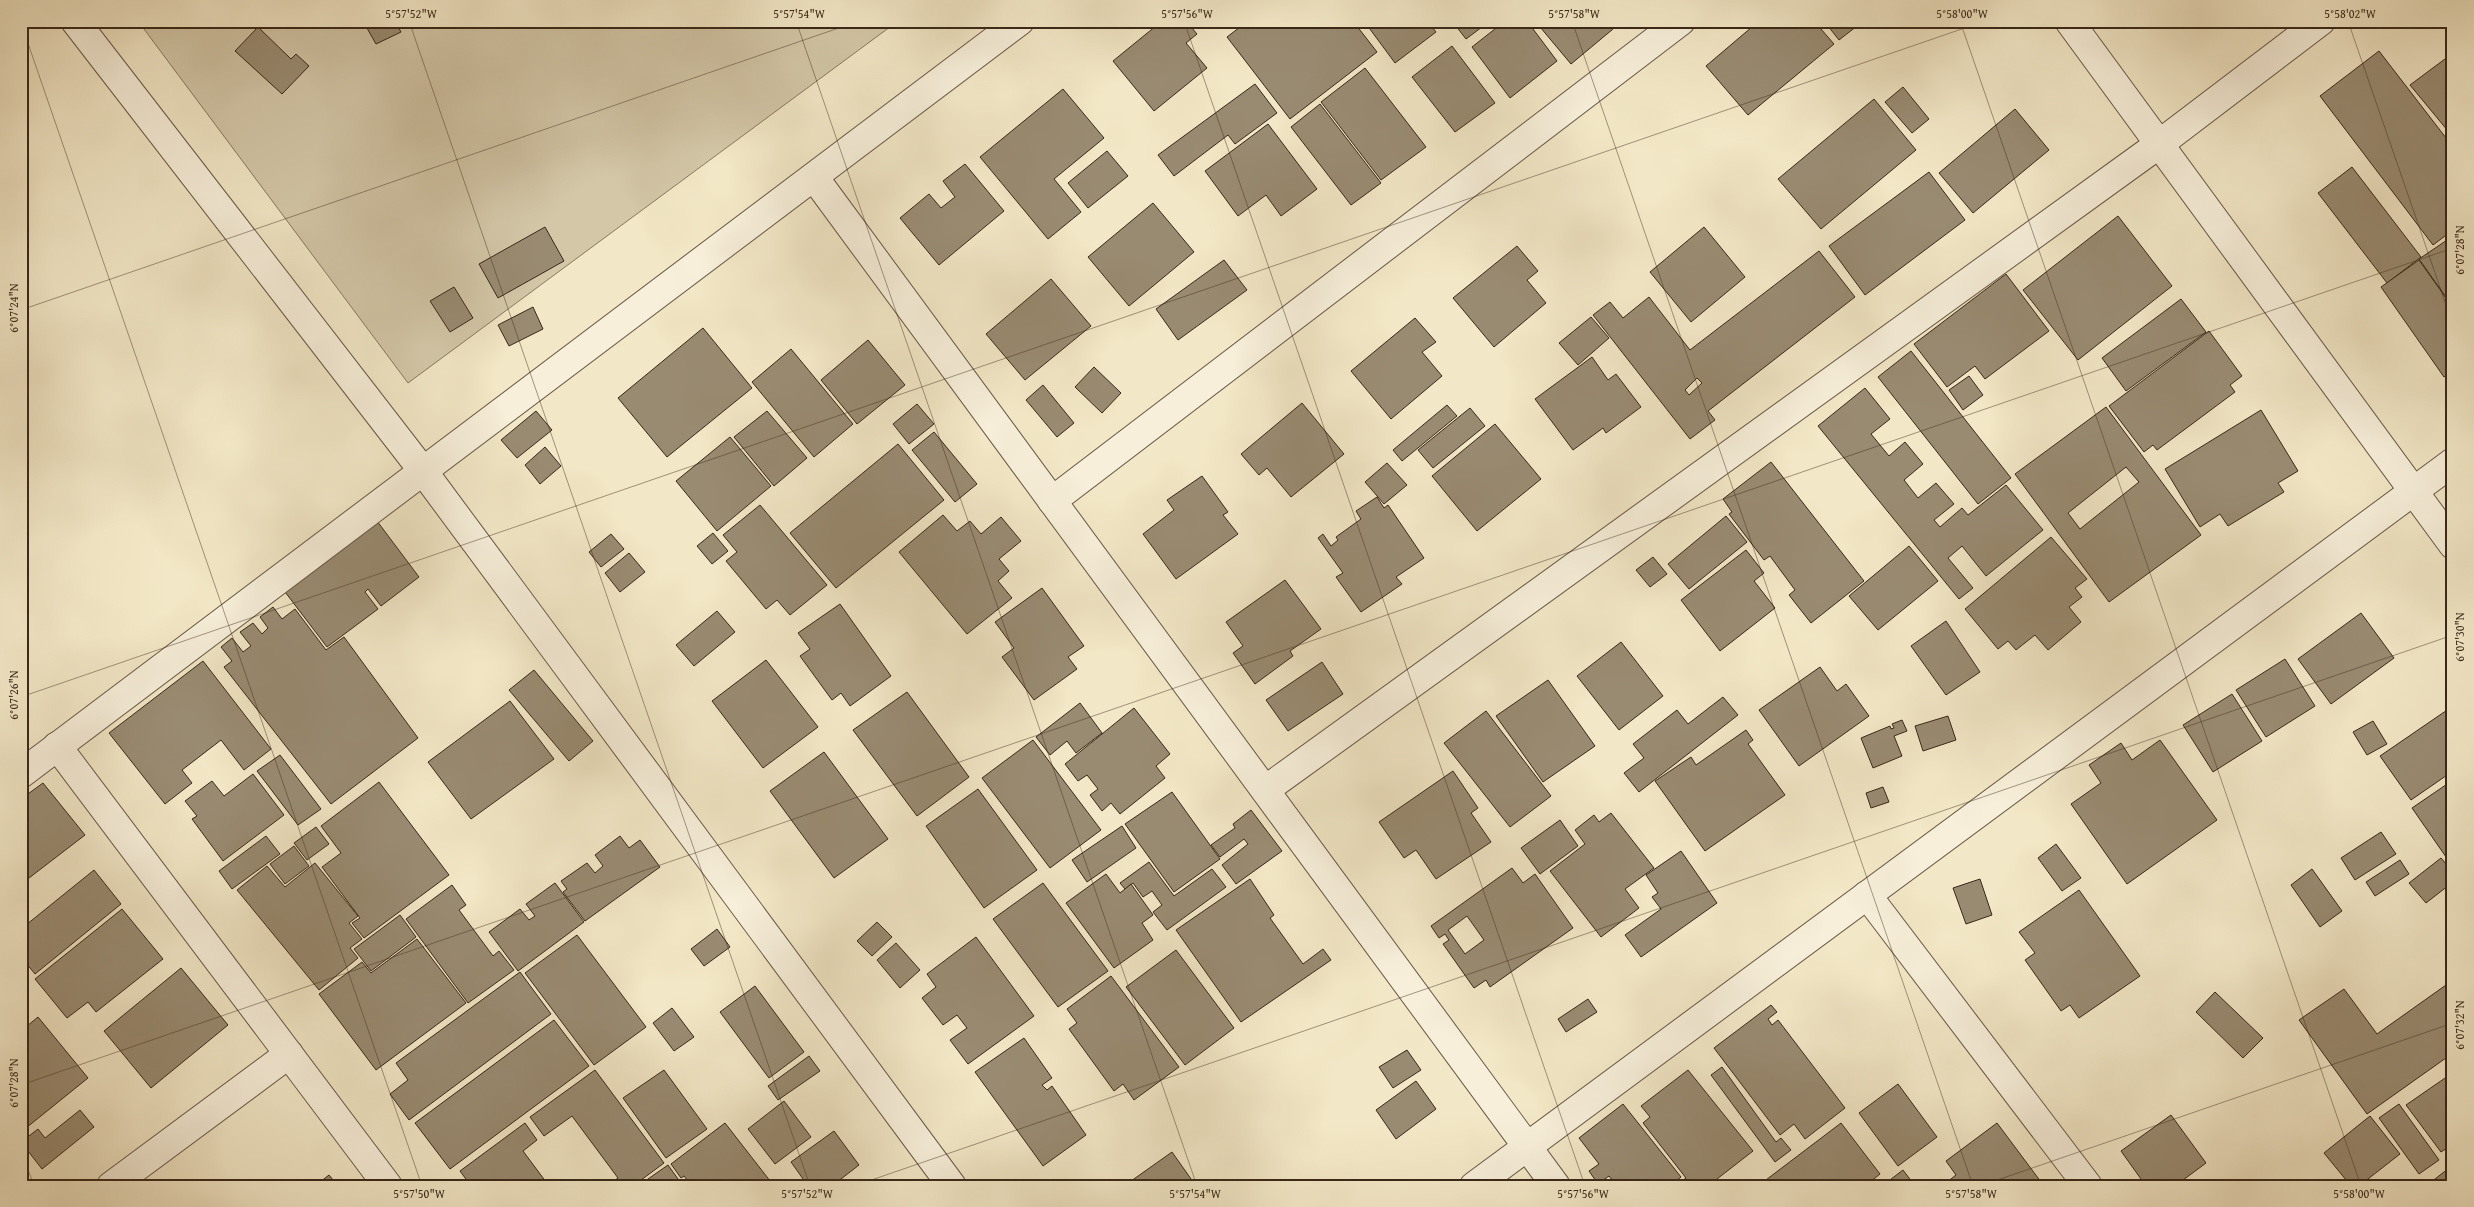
<svg xmlns="http://www.w3.org/2000/svg" width="2474" height="1207" viewBox="0 0 2474 1207" font-family="'Gentium Book Plus',serif">
	<style>
		.green { fill: #d3c7a8; stroke: #867860 }
		.building { fill: #998b72; stroke: #392818; fill-rule: evenodd }
		.lines { fill: none; stroke-linecap: round; stroke-linejoin: round }
		.minor-casing { stroke: #675844; stroke-width: 30 }
		.minor { stroke: #f7efda; stroke-width: 28 }
		.ticks { fill: none; stroke: #392818; stroke-width: 1; stroke-opacity: 0.45 }
		.neatline { fill: none; stroke: #392818; stroke-width: 2 }
		.ticks-label { font-size: 12px; text-anchor: middle; fill: #392818 }
	</style>
	<rect width="100%" height="100%" fill="#f2e7c6"/>
	<filter id="stains"><feTurbulence type="fractalNoise" baseFrequency=".004" numOctaves="4"/><feColorMatrix values="0 0 0 0 .2 0 0 0 0 .09 0 0 0 0 .02 0 0 0 .5 -.17"/></filter>
	<radialGradient id="worn" r=".72"><stop offset=".6" stop-color="#630" stop-opacity="0"/><stop offset="1" stop-color="#630" stop-opacity=".3"/></radialGradient>
	<path class="green" d="M138,21H898L408,383Z"/>
	<g class="building">
		<path d="M363,21H395L401,32L376,44Z"/>
		<path d="M1162,21H1186L1197,34L1186,43L1207,68L1154,111L1113,61Z"/>
		<path d="M1248,21H1353L1377,52L1290,119L1227,37Z"/>
		<path d="M1364,21H1427L1436,32L1395,63Z"/>
		<path d="M1452,21H1490L1466,39Z"/>
		<path d="M1505,21H1527L1557,61L1510,98L1472,47Z"/>
		<path d="M1535,21H1607L1613,29L1571,64Z"/>
		<path d="M1759,21H1814L1834,44L1748,115L1706,66Z"/>
		<path d="M1824,21H1853L1857,26L1839,40Z"/>
		<path d="M258,27L291,59L296,54L309,66L282,94L235,51Z"/>
		<path d="M1452,46L1495,103L1455,132L1412,77Z"/>
		<path d="M2379,51L2453,147V230L2433,245L2320,96Z"/>
		<path d="M2453,53V137L2410,85Z"/>
		<path d="M1365,68L1426,147L1381,180L1321,102Z"/>
		<path d="M1255,84L1277,113L1235,144L1228,135L1174,176L1158,155Z"/>
		<path d="M1903,87L1929,119L1912,133L1885,102Z"/>
		<path d="M1063,89L1104,138L1054,179L1081,212L1048,239L980,157Z"/>
		<path d="M1874,99L1916,150L1821,229L1778,179Z"/>
		<path d="M1320,104L1381,183L1351,205L1291,127Z"/>
		<path d="M2015,109L2049,150L1973,213L1939,173Z"/>
		<path d="M1268,124L1317,189L1281,216L1266,195L1238,216L1205,171Z"/>
		<path d="M1107,151L1128,176L1088,208L1068,183Z"/>
		<path d="M965,164L1004,211L939,265L900,218L929,194L941,208L955,197L943,181Z"/>
		<path d="M2352,167L2421,257L2387,283L2318,193Z"/>
		<path d="M1929,172L1965,220L1865,295L1829,246Z"/>
		<path d="M1153,203L1194,252L1129,306L1088,257Z"/>
		<path d="M2118,216L2172,286L2078,360L2023,290Z"/>
		<path d="M545,227L564,261L498,298L479,264Z"/>
		<path d="M1704,227L1745,277L1691,322L1650,272Z"/>
		<path d="M2453,236V274L2450,276L2453,281V307L2419,259Z"/>
		<path d="M1517,246L1538,271L1527,280L1546,303L1494,347L1453,298Z"/>
		<path d="M1819,251L1855,297L1708,411L1715,420L1690,439L1593,315L1610,302L1623,318L1649,297L1690,350ZM1697,378L1702,383L1689,395L1685,390Z"/>
		<path d="M1224,260L1247,290L1178,340L1156,309Z"/>
		<path d="M2419,260L2453,308V371L2444,377L2381,287Z"/>
		<path d="M2006,274L2049,331L1985,379L1975,366L1947,387L1914,344Z"/>
		<path d="M1051,279L1091,326L1025,380L986,334Z"/>
		<path d="M454,287L473,318L450,332L430,301Z"/>
		<path d="M2181,299L2206,332L2126,391L2102,358Z"/>
		<path d="M533,307L543,329L509,346L498,325Z"/>
		<path d="M1591,317L1609,338L1578,365L1559,343Z"/>
		<path d="M1415,318L1436,342L1422,352L1442,376L1391,419L1351,371Z"/>
		<path d="M703,328L752,388L667,457L618,398Z"/>
		<path d="M2209,331L2242,376L2230,385L2235,392L2157,450L2153,445L2144,452L2109,406Z"/>
		<path d="M868,340L905,385L857,424L821,380Z"/>
		<path d="M791,349L853,424L814,457L752,382Z"/>
		<path d="M1911,351L2011,478L1978,504L1878,377Z"/>
		<path d="M1592,357L1608,380L1616,374L1641,407L1606,433L1603,428L1573,450L1535,399Z"/>
		<path d="M1094,367L1121,393L1102,413L1075,387Z"/>
		<path d="M1969,376L1983,395L1963,410L1949,390Z"/>
		<path d="M1043,385L1074,423L1057,437L1026,400Z"/>
		<path d="M1865,388L1890,419L1871,434L1889,456L1905,442L1923,464L1904,480L1918,498L1936,483L1954,504L1934,520L1940,527L1962,508L1968,515L2006,485L2043,530L1986,576L1962,546L1948,558L1973,588L1959,599L1818,426Z"/>
		<path d="M1302,403L1344,454L1291,497L1267,468L1259,475L1241,454Z"/>
		<path d="M917,404L934,424L909,444L893,424Z"/>
		<path d="M1447,405L1457,416L1402,461L1393,450Z"/>
		<path d="M2106,407L2201,535L2109,602L2015,474ZM2126,467L2139,482L2080,529L2068,513Z"/>
		<path d="M1470,408L1485,426L1433,468L1418,450Z"/>
		<path d="M2261,410L2298,471L2278,483L2284,492L2228,526L2220,514L2200,527L2165,469Z"/>
		<path d="M536,411L552,430L517,458L501,440Z"/>
		<path d="M767,411L807,458L774,486L734,437Z"/>
		<path d="M1495,424L1541,479L1477,531L1432,476Z"/>
		<path d="M934,432L977,484L955,502L912,450Z"/>
		<path d="M730,437L771,486L717,531L676,481Z"/>
		<path d="M898,444L944,500L836,588L790,533Z"/>
		<path d="M545,447L561,466L540,484L525,465Z"/>
		<path d="M1771,462L1864,581L1811,623L1789,595L1795,590L1770,556L1764,560L1729,514L1732,512L1723,499Z"/>
		<path d="M1387,463L1407,485L1384,504L1365,482Z"/>
		<path d="M1202,476L1228,512L1223,515L1238,534L1176,579L1143,534L1174,510L1167,500Z"/>
		<path d="M1377,497L1384,508L1388,505L1424,558L1396,577L1402,584L1361,612L1336,577L1343,573L1318,538L1323,534L1331,546L1338,540L1336,537L1361,519L1356,511Z"/>
		<path d="M760,505L827,585L790,615L777,600L766,609L726,561L737,552L723,535Z"/>
		<path d="M371,513L419,577L381,606L368,589L365,592L378,609L327,647L279,584Z"/>
		<path d="M943,515L957,531L970,521L981,534L1001,517L1021,541L999,559L1009,571L998,581L1012,598L967,634L899,552Z"/>
		<path d="M1726,516L1747,542L1689,589L1668,564Z"/>
		<path d="M713,533L728,551L712,564L697,546Z"/>
		<path d="M611,534L624,549L601,567L589,552Z"/>
		<path d="M2051,537L2087,579L2075,588L2082,597L2069,607L2081,622L2048,650L2035,635L2016,650L2008,641L1998,649L1965,609Z"/>
		<path d="M1909,546L1938,581L1878,630L1849,596Z"/>
		<path d="M1746,550L1764,573L1754,581L1775,608L1720,651L1681,600Z"/>
		<path d="M629,553L645,572L620,592L605,573Z"/>
		<path d="M1653,557L1667,574L1650,587L1636,570Z"/>
		<path d="M1285,580L1321,629L1290,651L1293,656L1255,684L1233,653L1243,646L1226,622Z"/>
		<path d="M1042,588L1084,646L1068,657L1077,669L1034,700L1002,657L1014,648L995,622Z"/>
		<path d="M840,604L891,676L850,706L841,693L832,700L800,656L810,649L798,633Z"/>
		<path d="M273,607L282,619L295,609L326,650L344,637L418,738L331,804L224,667L232,661L221,647L232,638L243,652L251,646L240,632L253,623L262,634L268,628L260,617Z"/>
		<path d="M717,611L735,632L694,666L676,645Z"/>
		<path d="M2361,613L2394,658L2331,704L2298,659Z"/>
		<path d="M1946,621L1980,672L1946,695L1911,646Z"/>
		<path d="M1621,642L1663,696L1619,730L1577,676Z"/>
		<path d="M2285,659L2315,706L2266,737L2236,690Z"/>
		<path d="M766,660L818,727L763,768L712,701Z"/>
		<path d="M203,661L271,749L244,770L221,740L182,770L192,783L165,804L109,733Z"/>
		<path d="M1322,662L1343,694L1288,731L1266,700Z"/>
		<path d="M1820,667L1837,691L1846,684L1869,716L1799,766L1759,710Z"/>
		<path d="M534,670L593,741L569,761L509,690Z"/>
		<path d="M1548,680L1595,746L1543,782L1496,716Z"/>
		<path d="M907,692L969,777L917,816L853,730Z"/>
		<path d="M2232,694L2262,741L2213,772L2183,725Z"/>
		<path d="M1723,697L1738,715L1639,792L1624,773L1644,758L1633,744L1677,710L1688,724Z"/>
		<path d="M510,701L554,759L471,819L428,762Z"/>
		<path d="M1080,703L1102,733L1076,753L1067,741L1050,755L1036,737Z"/>
		<path d="M2453,706V771L2411,800L2380,756Z"/>
		<path d="M1134,708L1170,754L1156,766L1165,778L1120,814L1111,803L1102,811L1090,795L1098,789L1087,775L1078,781L1065,764Z"/>
		<path d="M1486,711L1551,796L1510,827L1444,743Z"/>
		<path d="M1948,716L1956,740L1923,751L1915,726Z"/>
		<path d="M1902,720L1907,731L1894,736L1902,756L1873,768L1861,738L1890,726L1891,729L1894,728L1892,724Z"/>
		<path d="M2373,721L2387,744L2367,755L2353,732Z"/>
		<path d="M1746,730L1753,740L1748,744L1785,795L1705,851L1655,781L1691,757L1696,765Z"/>
		<path d="M1033,740L1101,830L1050,868L982,778Z"/>
		<path d="M2160,740L2217,820L2127,884L2071,804L2101,783L2089,765L2121,743L2132,760Z"/>
		<path d="M824,752L888,839L834,878L770,791Z"/>
		<path d="M280,755L321,809L298,825L257,771Z"/>
		<path d="M1453,771L1478,808L1471,813L1491,842L1436,879L1416,850L1404,858L1379,822Z"/>
		<path d="M253,774L284,815L223,861L192,819L197,816L185,801L212,781L224,796Z"/>
		<path d="M2453,780V867L2412,808Z"/>
		<path d="M379,782L449,875L364,938L352,923L360,918L322,867L341,853L321,826Z"/>
		<path d="M43,783L85,835L29,878L21,868V799Z"/>
		<path d="M1883,787L1889,802L1871,808L1866,793Z"/>
		<path d="M978,789L1037,870L984,908L926,826Z"/>
		<path d="M1172,792L1220,859L1174,892L1125,824Z"/>
		<path d="M1251,810L1282,851L1236,884L1222,865L1248,844L1244,839L1220,857L1211,845L1235,828L1233,824Z"/>
		<path d="M1611,813L1654,868L1625,889L1639,908L1601,937L1550,871L1585,844L1575,830L1594,815L1599,822Z"/>
		<path d="M1560,820L1578,846L1540,874L1521,848Z"/>
		<path d="M1122,826L1136,848L1087,882L1072,860Z"/>
		<path d="M316,827L329,844L307,860L294,843Z"/>
		<path d="M2381,832L2396,854L2355,880L2341,858Z"/>
		<path d="M266,836L280,854L232,889L219,871Z"/>
		<path d="M620,836L629,848L640,840L660,867L585,921L563,892L567,889L561,881L587,863L595,873L603,866L595,855Z"/>
		<path d="M2056,844L2081,878L2062,891L2038,858Z"/>
		<path d="M294,846L309,866L285,884L270,864Z"/>
		<path d="M1681,851L1717,903L1641,957L1625,935L1661,909L1652,897L1658,893L1646,875Z"/>
		<path d="M2441,858L2453,872V882L2426,903L2409,883Z"/>
		<path d="M2400,860L2409,874L2375,896L2366,882Z"/>
		<path d="M1149,862L1174,896L1212,869L1226,887L1167,930L1153,912L1162,905L1152,891L1143,897L1133,883L1125,889L1120,883Z"/>
		<path d="M315,863L358,916L349,923L362,939L350,948L358,958L319,990L237,890L267,866L285,887Z"/>
		<path d="M1512,868L1523,883L1535,874L1573,928L1490,987L1486,980L1474,988L1443,944L1449,940L1445,934L1439,938L1431,926ZM1467,916L1484,940L1465,954L1448,930Z"/>
		<path d="M2312,869L2342,911L2320,927L2291,885Z"/>
		<path d="M94,870L121,904L35,974L21,957V929Z"/>
		<path d="M1106,874L1120,893L1131,884L1153,915L1142,923L1153,940L1114,968L1066,903Z"/>
		<path d="M1250,879L1274,915L1270,918L1303,964L1323,949L1331,960L1241,1022L1176,930Z"/>
		<path d="M1980,879L1992,915L1966,924L1953,888Z"/>
		<path d="M555,883L584,922L518,971L489,932L520,909L529,920L535,916L526,904Z"/>
		<path d="M1043,883L1108,971L1058,1007L993,919Z"/>
		<path d="M452,885L466,905L459,910L493,956L499,951L514,970L468,1003L406,919Z"/>
		<path d="M2079,890L2140,976L2079,1018L2070,1005L2061,1011L2025,960L2035,953L2019,932Z"/>
		<path d="M122,909L163,959L96,1012L88,1002L67,1018L35,979Z"/>
		<path d="M400,915L416,937L371,971L354,949Z"/>
		<path d="M877,922L892,937L872,956L857,941Z"/>
		<path d="M717,929L730,947L704,966L691,949Z"/>
		<path d="M577,935L646,1027L594,1065L525,973Z"/>
		<path d="M976,937L1034,1016L968,1064L950,1040L967,1028L957,1015L943,1025L922,998L936,987L927,974Z"/>
		<path d="M417,939L466,1003L376,1070L319,994L362,962L371,973Z"/>
		<path d="M896,943L920,970L900,988L877,960Z"/>
		<path d="M1176,950L1234,1028L1185,1065L1126,987Z"/>
		<path d="M181,968L228,1025L151,1088L104,1031Z"/>
		<path d="M520,972L551,1014L409,1120L390,1094L408,1080L396,1063Z"/>
		<path d="M1111,976L1179,1067L1134,1100L1123,1084L1114,1091L1069,1029L1077,1023L1067,1009Z"/>
		<path d="M2453,980V1053L2367,1114L2299,1020L2344,989L2377,1034Z"/>
		<path d="M755,986L804,1052L769,1078L720,1012Z"/>
		<path d="M2215,992L2263,1038L2243,1058L2196,1012Z"/>
		<path d="M1588,999L1597,1012L1566,1032L1558,1019Z"/>
		<path d="M1771,1005L1777,1012L1768,1019L1772,1025L1778,1020L1845,1108L1805,1139L1794,1124L1780,1135L1714,1048Z"/>
		<path d="M672,1008L694,1037L674,1051L653,1023Z"/>
		<path d="M38,1017L88,1078L26,1128L21,1123V1031Z"/>
		<path d="M554,1020L589,1066L450,1169L415,1123Z"/>
		<path d="M1024,1038L1052,1078L1042,1085L1047,1090L1052,1086L1086,1135L1043,1166L975,1072Z"/>
		<path d="M1407,1050L1421,1070L1393,1088L1379,1067Z"/>
		<path d="M809,1056L820,1071L778,1100L768,1086Z"/>
		<path d="M1722,1067L1776,1142L1781,1138L1791,1150L1775,1162L1711,1075Z"/>
		<path d="M595,1070L664,1163L633,1186H607L618,1178L572,1116L544,1136L530,1117Z"/>
		<path d="M664,1070L707,1129L666,1158L623,1098Z"/>
		<path d="M1688,1070L1753,1151L1708,1186H1675L1686,1178L1643,1123L1650,1117L1641,1106Z"/>
		<path d="M2448,1076L2453,1082V1144L2441,1152L2406,1105Z"/>
		<path d="M1416,1081L1436,1109L1396,1139L1376,1110Z"/>
		<path d="M1898,1084L1937,1137L1898,1166L1859,1113Z"/>
		<path d="M784,1101L811,1137L775,1164L748,1129Z"/>
		<path d="M1623,1104L1681,1177L1670,1186H1617L1609,1176L1598,1184L1589,1171L1599,1164L1579,1138Z"/>
		<path d="M2399,1104L2439,1160L2419,1174L2379,1118Z"/>
		<path d="M80,1110L94,1127L42,1169L21,1142L38,1129L45,1138Z"/>
		<path d="M2171,1115L2206,1163L2175,1186H2146L2121,1151Z"/>
		<path d="M2370,1116L2400,1154L2359,1186H2351L2324,1153Z"/>
		<path d="M525,1123L537,1140L523,1151L549,1186H471L460,1171Z"/>
		<path d="M725,1123L774,1186H692L684,1176L681,1178L671,1164Z"/>
		<path d="M1841,1123L1880,1174L1865,1186H1758Z"/>
		<path d="M1997,1123L2044,1186H1942L1956,1175L1946,1161Z"/>
		<path d="M834,1131L859,1165L832,1186H808L791,1162Z"/>
		<path d="M1172,1152L1196,1186H1124Z"/>
		<path d="M668,1165L683,1186H638Z"/>
		<path d="M2453,1165V1186H2426Z"/>
		<path d="M1903,1170L1915,1186H1882Z"/>
		<path d="M329,1175L338,1186H315Z"/>
	</g>
	<g class="lines">
		<g class="minor-casing">
			<g id="minor">
				<path d="M75,21L423,471L952,1186"/>
				<path d="M2069,21L2453,545"/>
				<path d="M814,177L1556,1186"/>
				<path d="M1052,501L1681,21"/>
				<path d="M57,746L388,1186"/>
				<path d="M21,774L1020,21"/>
				<path d="M1265,790L2158,145L2321,21"/>
				<path d="M1867,895L2088,1186"/>
				<path d="M111,1186L289,1054"/>
				<path d="M1474,1186L2453,462"/>
			</g>
		</g>
		<use href="#minor" class="minor"/>
	</g>
	<path class="ticks" d="M409,21L810,1186M796,21L1197,1186M1184,21L1585,1186M1572,21L1973,1186M1960,21L2361,1186M2348,21L2453,325M21,23L422,1186M21,310L859,21M21,697L1985,21M21,1085L2453,248M21,1150L34,1186M854,1186L2453,635M1980,1186L2453,1023"/>
	<rect width="2474" height="1207" fill="none" stroke="#f2e7c6" stroke-width="55"/>
	<rect x="28" y="28" width="2418" height="1152" class="neatline"/>
	<g class="ticks-label">
		<text x="411" y="18">5°57'52"W</text>
		<text x="799" y="18">5°57'54"W</text>
		<text x="1187" y="18">5°57'56"W</text>
		<text x="1574" y="18">5°57'58"W</text>
		<text x="1962" y="18">5°58'00"W</text>
		<text x="2350" y="18">5°58'02"W</text>
		<text transform="translate(2460 250) rotate(-90)" y="4">6°07'28"N</text>
		<text transform="translate(14 308) rotate(-90)" y="4">6°07'24"N</text>
		<text transform="translate(2460 637) rotate(-90)" y="4">6°07'30"N</text>
		<text transform="translate(14 695) rotate(-90)" y="4">6°07'26"N</text>
		<text transform="translate(2460 1025) rotate(-90)" y="4">6°07'32"N</text>
		<text transform="translate(14 1083) rotate(-90)" y="4">6°07'28"N</text>
		<text x="419" y="1198">5°57'50"W</text>
		<text x="807" y="1198">5°57'52"W</text>
		<text x="1195" y="1198">5°57'54"W</text>
		<text x="1583" y="1198">5°57'56"W</text>
		<text x="1971" y="1198">5°57'58"W</text>
		<text x="2359" y="1198">5°58'00"W</text>
	</g>
	<rect width="100%" height="100%" filter="url(#stains)"/>
	<rect width="100%" height="100%" fill="url(#worn)"/>
</svg>
